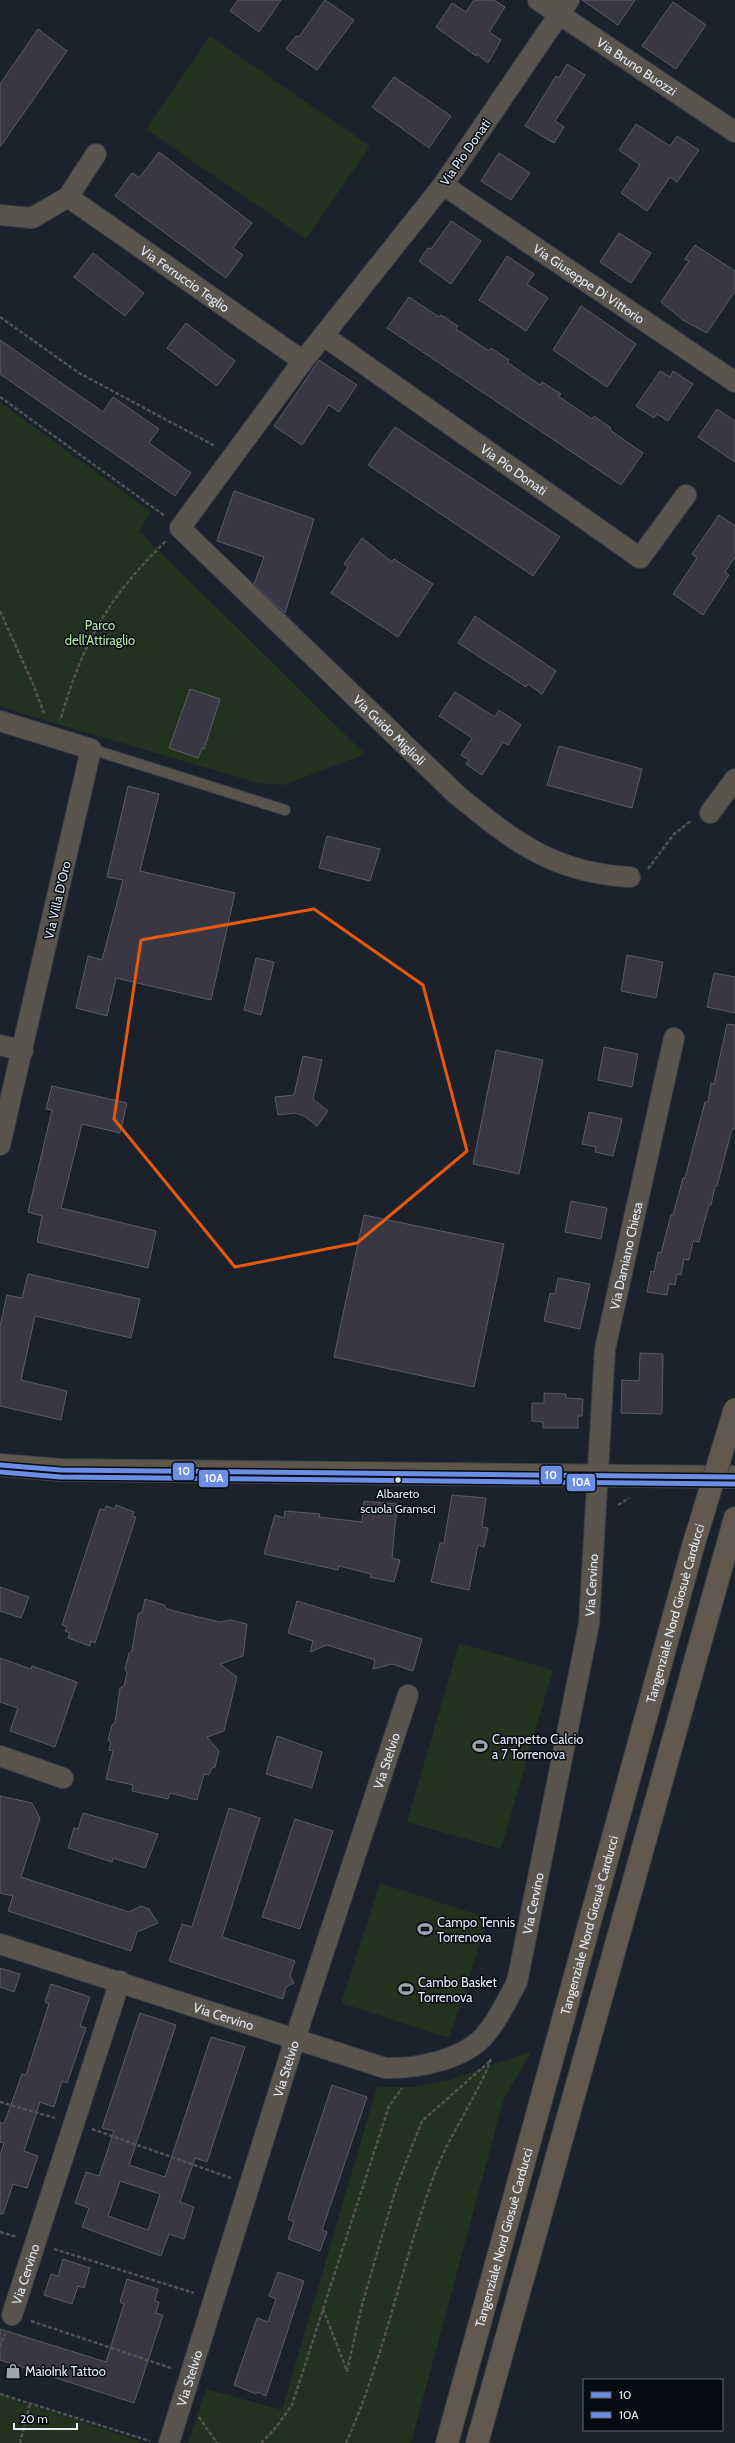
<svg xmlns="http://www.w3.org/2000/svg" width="735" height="2443" viewBox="0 0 735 2443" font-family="Cabin,sans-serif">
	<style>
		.green { fill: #21321e }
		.building { fill: #393743; stroke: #5b5b64; fill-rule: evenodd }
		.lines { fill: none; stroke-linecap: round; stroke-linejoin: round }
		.lane-casing { stroke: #393f47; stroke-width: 12 }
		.street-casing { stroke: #393f47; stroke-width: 22 }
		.secondary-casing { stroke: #393f47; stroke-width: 24 }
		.highway-casing { stroke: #393f47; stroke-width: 24 }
		.path { stroke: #545250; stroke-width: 2.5; stroke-dasharray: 4 2; stroke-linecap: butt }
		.lane { stroke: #59544d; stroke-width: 10 }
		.street { stroke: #59544d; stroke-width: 20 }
		.secondary { stroke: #5d564b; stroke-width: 22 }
		.highway { stroke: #61594d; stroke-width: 22 }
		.highway-bridge-casing { stroke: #393f47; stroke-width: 24; stroke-linecap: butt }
		.highway-bridge { stroke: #61594d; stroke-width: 22 }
		.bus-1-casing { stroke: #060b12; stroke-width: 8 }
		.bus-2-casing { stroke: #060b12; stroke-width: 8 }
		.bus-1 { stroke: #6b8ee4; stroke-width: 5 }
		.bus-2 { stroke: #6b8ee4; stroke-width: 5 }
		.marked { fill: none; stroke: #e8590c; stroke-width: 3; stroke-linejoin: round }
		.bus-dot { fill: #e3ecf8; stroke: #060b12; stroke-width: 1.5 }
		.labels { text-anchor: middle; stroke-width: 3; stroke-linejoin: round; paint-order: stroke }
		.bus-label { font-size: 12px; fill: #e3ecf8; stroke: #060b12 }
		.street-label { font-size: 13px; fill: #e3ecf8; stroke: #060b12 }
		.park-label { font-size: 13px; fill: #b6e8a7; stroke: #060b12 }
		.poi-label { font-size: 13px; fill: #e3ecf8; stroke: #060b12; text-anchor: start }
		.line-badge { stroke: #060b12; stroke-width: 1.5 }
		.badge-label { font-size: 11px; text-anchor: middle; font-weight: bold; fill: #fff }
	</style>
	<rect width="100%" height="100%" fill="#1b222c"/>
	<g class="green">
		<path d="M210,36L370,146L306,239L146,129Z"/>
		<path d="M0,402L151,512L139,531L365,754L284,785L258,783L20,713L0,705Z"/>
		<path d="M459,1643L553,1670L501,1849L407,1822Z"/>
		<path d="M380,1883L488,1918L449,2038L341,2003Z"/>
		<path d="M532,2051L504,2098L411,2443H188L206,2389L282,2410L377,2087H414L449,2080Z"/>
		<path d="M0,2395L142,2442V2443H0Z"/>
	</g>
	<g class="building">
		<path d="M238,0H281L259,32L230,11Z"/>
		<path d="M325,0L354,20L317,70L286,49L296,36L299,37Z"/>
		<path d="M474,0H494L505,7L489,32L501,40L488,63L477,54L476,56L436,27L452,3L466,12Z"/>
		<path d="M582,0H635L618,25Z"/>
		<path d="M673,2L706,25L676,69L642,46Z"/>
		<path d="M38,29L67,51L0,147V84Z"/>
		<path d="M567,64L585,75L555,121L564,127L554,143L525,126L556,76L559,78Z"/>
		<path d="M394,77L451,116L429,148L372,107Z"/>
		<path d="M636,124L670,146L677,136L699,150L677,182L670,177L647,211L621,193L640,165L619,150Z"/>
		<path d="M159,152L252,223L233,248L243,255L226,278L115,196L132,173L139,178Z"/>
		<path d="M499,153L530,173L511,200L481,181Z"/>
		<path d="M451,221L481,241L451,284L419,261L428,248L431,249Z"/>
		<path d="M619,233L651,253L631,283L600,262Z"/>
		<path d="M695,245L735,271V291L707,333L683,320L661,302L689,261L685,259Z"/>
		<path d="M93,253L144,293L125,316L74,277Z"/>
		<path d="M507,256L534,274L527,284L548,298L526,331L479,300Z"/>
		<path d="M409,297L439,317L441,315L458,326L456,329L489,351L491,348L509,360L507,362L540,385L542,382L561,394L558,396L592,419L594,416L611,428L610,430L643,453L621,485L387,328Z"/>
		<path d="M581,306L636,344L607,387L553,350Z"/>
		<path d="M186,323L235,361L217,386L167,348Z"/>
		<path d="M0,340L103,412L113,397L159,429L149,443L191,473L175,496L0,374Z"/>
		<path d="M319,360L357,385L339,412L329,405L302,445L274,426Z"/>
		<path d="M660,371L670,377L673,371L693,384L668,421L657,414L654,418L636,406Z"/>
		<path d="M717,409L735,421V462L698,437Z"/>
		<path d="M395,427L560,537L533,576L368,465Z"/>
		<path d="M234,491L314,519L285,613L254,584L264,557L217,541Z"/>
		<path d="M719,515L735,526V557L725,572L729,575L703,615L673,594L697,558L692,554Z"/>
		<path d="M362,538L392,562L394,559L433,584L398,637L331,593L348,567L344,564Z"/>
		<path d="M475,616L556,671L542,694L528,684L526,687L458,643Z"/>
		<path d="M190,689L220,699L204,749L202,748L198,758L169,748Z"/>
		<path d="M455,692L495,717L499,710L521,725L508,745L503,742L482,775L466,764L469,760L461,755L472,738L439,716Z"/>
		<path d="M559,746L642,769L632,808L547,785Z"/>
		<path d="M128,786L159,794L140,871L235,893L211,1000L116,978L107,1016L76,1008L88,956L102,960L123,880L107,877Z"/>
		<path d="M327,836L380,849L370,881L319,868Z"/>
		<path d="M627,955L663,962L656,998L621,991Z"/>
		<path d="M256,958L274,962L261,1015L244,1010Z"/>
		<path d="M714,973L735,977V1013L707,1007Z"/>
		<path d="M727,1024L735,1025V1129H732L717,1186H715L711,1205H709L699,1242L693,1241L689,1260L684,1259L681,1275L677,1274L675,1285L669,1284L667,1295L647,1292L651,1271L654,1272L658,1252L661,1253L671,1215H673L683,1178H685L705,1102H708L711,1083L714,1084Z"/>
		<path d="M604,1047L638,1054L632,1087L598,1080Z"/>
		<path d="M496,1050L543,1060L519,1174L473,1164Z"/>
		<path d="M303,1056L322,1060L313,1099L328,1111L317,1126L304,1116L295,1113L278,1115L275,1097L294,1095Z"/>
		<path d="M52,1086L127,1103L120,1133L82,1124L61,1208L156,1231L148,1268L37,1242L42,1216L28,1212L52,1110L46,1109Z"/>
		<path d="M589,1112L622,1119L613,1156L595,1152L596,1147L582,1144Z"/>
		<path d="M571,1201L607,1208L601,1239L565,1232Z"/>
		<path d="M364,1215L504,1244L474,1387L334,1357Z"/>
		<path d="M28,1274L140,1299L131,1338L35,1316L21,1380L67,1391L61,1420L0,1406V1326L7,1295L22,1298Z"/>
		<path d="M558,1278L590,1284L580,1329L544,1321L550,1293L555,1294Z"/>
		<path d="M640,1353L663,1354L662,1414L621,1413L622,1380L639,1381Z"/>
		<path d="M544,1393L566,1394V1398L583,1399L582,1416H578V1428H543V1422L532,1421V1403H544Z"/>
		<path d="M452,1495L486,1498L482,1527L488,1528L484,1547L478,1545L469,1590L431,1582L440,1543H444Z"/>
		<path d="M364,1501L397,1504L392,1558L400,1560L394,1582L370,1577L371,1574L339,1566L338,1570L264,1554L275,1515L284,1518L285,1511L320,1514L319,1517L362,1522Z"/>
		<path d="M116,1505L134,1512L132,1516L136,1517L95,1643L91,1641L90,1646L68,1638L70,1633L65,1631L67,1627L62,1625L100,1509L105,1510L106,1506L115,1509Z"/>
		<path d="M0,1587L29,1597L21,1618L0,1611Z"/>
		<path d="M145,1599L164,1605L167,1609L194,1616L220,1622L231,1620L247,1624L243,1656L220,1664L237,1677L224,1731L207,1737L219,1751L215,1767L212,1768L209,1775L204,1774L197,1800L170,1793L168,1799L132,1791L133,1785L106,1779L113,1751L109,1750L111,1742L108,1740L112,1725L115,1723L120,1688L124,1686L127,1673L125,1669L129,1653L132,1651L138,1614L142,1612Z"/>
		<path d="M297,1601L422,1639L413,1671L392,1664L373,1669L375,1660L327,1645L310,1652L313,1641L288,1633Z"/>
		<path d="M0,1658L31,1669L32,1666L77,1682L55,1747L10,1731L18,1708L0,1702Z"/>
		<path d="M277,1736L322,1752L312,1788L266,1774Z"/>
		<path d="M0,1796L32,1803L40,1818L21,1877L129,1912L141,1906L149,1909L158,1923L137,1932L131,1951L8,1911L13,1896L0,1893Z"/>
		<path d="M229,1808L260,1818L222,1937L295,1961L290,1975L294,1983L286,1987L283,1999L169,1961L182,1924L192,1927Z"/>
		<path d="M83,1813L158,1834L145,1868L113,1858L112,1862L68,1848L74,1828L78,1829Z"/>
		<path d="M295,1819L333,1831L300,1929L262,1917Z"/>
		<path d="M0,1968L20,1974L14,1992L0,1987Z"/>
		<path d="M51,1984L90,1997L80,2026L86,2028L67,2083L62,2081L54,2107L40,2102L24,2151L38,2156L27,2188L13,2184L3,2214H0V2156L4,2143L0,2142V2122L4,2124L22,2074L26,2075L49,2004L45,2002Z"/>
		<path d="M140,2013L176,2025L129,2165L165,2177L211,2037L245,2047L207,2162L195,2158L180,2202L194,2207L184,2239L169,2234L161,2256L82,2227L89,2208L75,2203L86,2172L99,2176L114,2131L102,2128ZM120,2181L160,2194L148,2230L108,2216Z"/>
		<path d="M332,2085L367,2097L322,2230L327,2232L320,2251L288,2239L294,2222L288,2219Z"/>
		<path d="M63,2259L90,2268L84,2288L78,2286L72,2304L44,2295L51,2274L58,2276Z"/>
		<path d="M278,2272L304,2281L266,2396L257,2392L256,2394L234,2385L257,2318L268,2322L276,2299L269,2296Z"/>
		<path d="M127,2279L158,2289L155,2301L159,2302L156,2313L163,2315L134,2403L0,2360V2329L106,2362L124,2304L120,2302Z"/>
	</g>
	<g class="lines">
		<g class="lane-casing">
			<path id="lane" d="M91,749L285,810"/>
		</g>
		<g class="street-casing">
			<g id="street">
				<path id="s1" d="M538,0L735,132"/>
				<path id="s2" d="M569,0L443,185L303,361L180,528L456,794C513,841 553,873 630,877"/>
				<path id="s3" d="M96,154L68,197L303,361"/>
				<path id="s4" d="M443,185L735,382"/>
				<path d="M0,215L32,218L68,197"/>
				<path id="s5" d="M324,336L640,558L686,495"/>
				<path d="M0,721L91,749L0,1145"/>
				<path d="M710,813L735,779"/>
				<path d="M0,1045L23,1051"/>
				<path d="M0,1756L63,1778"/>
				<path id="s6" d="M0,1944L385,2068C416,2069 464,2060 485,2035C499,2019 507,2000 517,1982L589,1624L605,1349L674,1038"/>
				<path id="s7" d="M12,2315L120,1981"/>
				<path id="s8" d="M169,2443L295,2039L408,1695"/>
			</g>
		</g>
		<g class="secondary-casing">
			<path id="secondary" d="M0,1465L61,1470L735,1477"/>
		</g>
		<g class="highway-casing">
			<g id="highway">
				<path id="s9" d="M447,2443L643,1728"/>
				<path d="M477,2443L735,1518"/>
			</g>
		</g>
		<g class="path">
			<path d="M0,317L79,373L215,446"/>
			<path d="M0,397L165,516"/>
			<path d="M0,611L33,684L44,713"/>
			<path d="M61,718C83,642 109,596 166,541"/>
			<path d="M648,869L674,834L691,821"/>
			<path d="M618,1505L629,1498"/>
			<path d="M0,2102L55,2118"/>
			<path d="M92,2129L231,2178"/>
			<path d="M0,2232L17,2237"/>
			<path d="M54,2249L194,2293"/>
			<path d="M323,2309L347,2371L362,2305L396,2188L422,2121L490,2061"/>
			<path d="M31,2321L171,2368"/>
			<path d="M0,2347L5,2334"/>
			<path d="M0,2394L150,2441"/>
			<path d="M199,2417L217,2443"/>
			<path d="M20,2443L30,2403"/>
			<path d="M261,2443L274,2430L292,2405L389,2106L402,2088"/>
			<path d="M346,2443C385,2356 402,2262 435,2173C450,2133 476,2099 491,2059"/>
		</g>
		<use href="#lane" class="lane"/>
		<use href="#street" class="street"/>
		<use href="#secondary" class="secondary"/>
		<use href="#highway" class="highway"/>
		<g class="highway-bridge-casing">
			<g id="highway-bridge">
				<path id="s10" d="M643,1728L694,1543L735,1409"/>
			</g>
		</g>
		<use href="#highway-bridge" class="highway-bridge"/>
		<g class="bus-1-casing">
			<path id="bus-1" d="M0,1465L61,1470L735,1477"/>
		</g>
		<g class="bus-2-casing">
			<path id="bus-2" d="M0,1472L61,1477L735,1484"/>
		</g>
		<use href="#bus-1" class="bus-1"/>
		<use href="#bus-2" class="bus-2"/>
	</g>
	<path class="marked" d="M314,909L423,985L467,1151L357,1243L235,1267L114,1119L141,940Z"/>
	<defs>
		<g id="stadium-bare" transform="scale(1.2)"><path d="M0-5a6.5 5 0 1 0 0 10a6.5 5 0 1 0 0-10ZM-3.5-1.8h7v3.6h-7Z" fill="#9da5b1" stroke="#060b12" stroke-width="2.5" paint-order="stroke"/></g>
		<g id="shop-bare" transform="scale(1.2)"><path d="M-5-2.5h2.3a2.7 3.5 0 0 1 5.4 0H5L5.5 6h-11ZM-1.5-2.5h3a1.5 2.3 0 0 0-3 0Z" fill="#9da5b1" stroke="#060b12" stroke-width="2.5" paint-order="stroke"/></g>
	</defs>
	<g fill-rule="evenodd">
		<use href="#stadium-bare" x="480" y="1746"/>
		<use href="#stadium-bare" x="425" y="1929"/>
		<use href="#stadium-bare" x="406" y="1989"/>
		<use href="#shop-bare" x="13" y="2371"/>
	</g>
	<circle class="bus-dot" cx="398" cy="1480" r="3.5"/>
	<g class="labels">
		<g class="bus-label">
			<text x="398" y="1498">Albareto<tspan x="398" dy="15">scuola Gramsci</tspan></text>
		</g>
		<g class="street-label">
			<text dy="5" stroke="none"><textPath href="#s1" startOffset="119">Via Bruno Buozzi</textPath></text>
			<text transform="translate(465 152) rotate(-55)" y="5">Via Pio Donati</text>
			<text dy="5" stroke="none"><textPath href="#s3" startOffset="194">Via Ferruccio Teglio</textPath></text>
			<text dy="5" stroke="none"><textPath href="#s4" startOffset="176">Via Giuseppe Di Vittorio</textPath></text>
			<text dy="5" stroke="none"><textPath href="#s5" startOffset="232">Via Pio Donati</textPath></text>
			<text dy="5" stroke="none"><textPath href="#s2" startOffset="947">Via Guido Miglioli</textPath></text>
			<text transform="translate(57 900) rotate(-77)" y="5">Via Villa D'Oro</text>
			<text dy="5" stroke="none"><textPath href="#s6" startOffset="1311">Via Damiano Chiesa</textPath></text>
			<text dy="5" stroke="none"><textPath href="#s6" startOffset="979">Via Cervino</textPath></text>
			<text dy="5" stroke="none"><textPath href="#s10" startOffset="119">Tangenziale Nord Giosuè Carducci</textPath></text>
			<text dy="5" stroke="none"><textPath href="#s8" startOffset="716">Via Stelvio</textPath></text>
			<text dy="5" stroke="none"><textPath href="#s6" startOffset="655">Via Cervino</textPath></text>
			<text dy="5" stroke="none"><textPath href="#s9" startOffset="537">Tangenziale Nord Giosuè Carducci</textPath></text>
			<text dy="5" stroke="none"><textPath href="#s6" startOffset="235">Via Cervino</textPath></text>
			<text dy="5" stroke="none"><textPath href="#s8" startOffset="392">Via Stelvio</textPath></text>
			<text dy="5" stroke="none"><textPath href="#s9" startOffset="213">Tangenziale Nord Giosuè Carducci</textPath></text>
			<text dy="5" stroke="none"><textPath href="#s7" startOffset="43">Via Cervino</textPath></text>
			<text dy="5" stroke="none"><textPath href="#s8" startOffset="68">Via Stelvio</textPath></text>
		</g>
		<g class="park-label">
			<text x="100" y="630">Parco<tspan x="100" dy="15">dell'Attiraglio</tspan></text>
		</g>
		<g class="poi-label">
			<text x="492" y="1744">Campetto Calcio<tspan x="492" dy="15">a 7 Torrenova</tspan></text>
			<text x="437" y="1927">Campo Tennis<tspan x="437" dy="15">Torrenova</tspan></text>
			<text x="418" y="1987">Cambo Basket<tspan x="418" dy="15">Torrenova</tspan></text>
			<text x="25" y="2376">MaioInk Tattoo</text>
		</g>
	</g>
	<g class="line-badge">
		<rect x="172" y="1462" width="23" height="19" rx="4" fill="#6b8ee4"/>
		<rect x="540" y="1465" width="23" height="20" rx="4" fill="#6b8ee4"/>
		<rect x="198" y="1469" width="31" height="19" rx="4" fill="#6b8ee4"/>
		<rect x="566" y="1473" width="30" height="19" rx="4" fill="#6b8ee4"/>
	</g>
	<g class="badge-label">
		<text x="184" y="1475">10</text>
		<text x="551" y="1479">10</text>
		<text x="214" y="1482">10A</text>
		<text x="581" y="1486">10A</text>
	</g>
	<rect x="583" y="2379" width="140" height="52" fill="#060b12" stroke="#5e656e"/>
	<rect x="591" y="2392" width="20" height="6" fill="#6b8ee4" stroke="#5e656e"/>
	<text x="619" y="2399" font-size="12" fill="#e3ecf8">10</text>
	<rect x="591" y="2412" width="20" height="6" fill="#6b8ee4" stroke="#5e656e"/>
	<text x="619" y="2419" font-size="12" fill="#e3ecf8">10A</text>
	<path d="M14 2423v6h63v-6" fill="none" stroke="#e3ecf8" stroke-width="2"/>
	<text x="20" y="2423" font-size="12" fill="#e3ecf8" stroke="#060b12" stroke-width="3" paint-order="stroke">20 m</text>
</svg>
